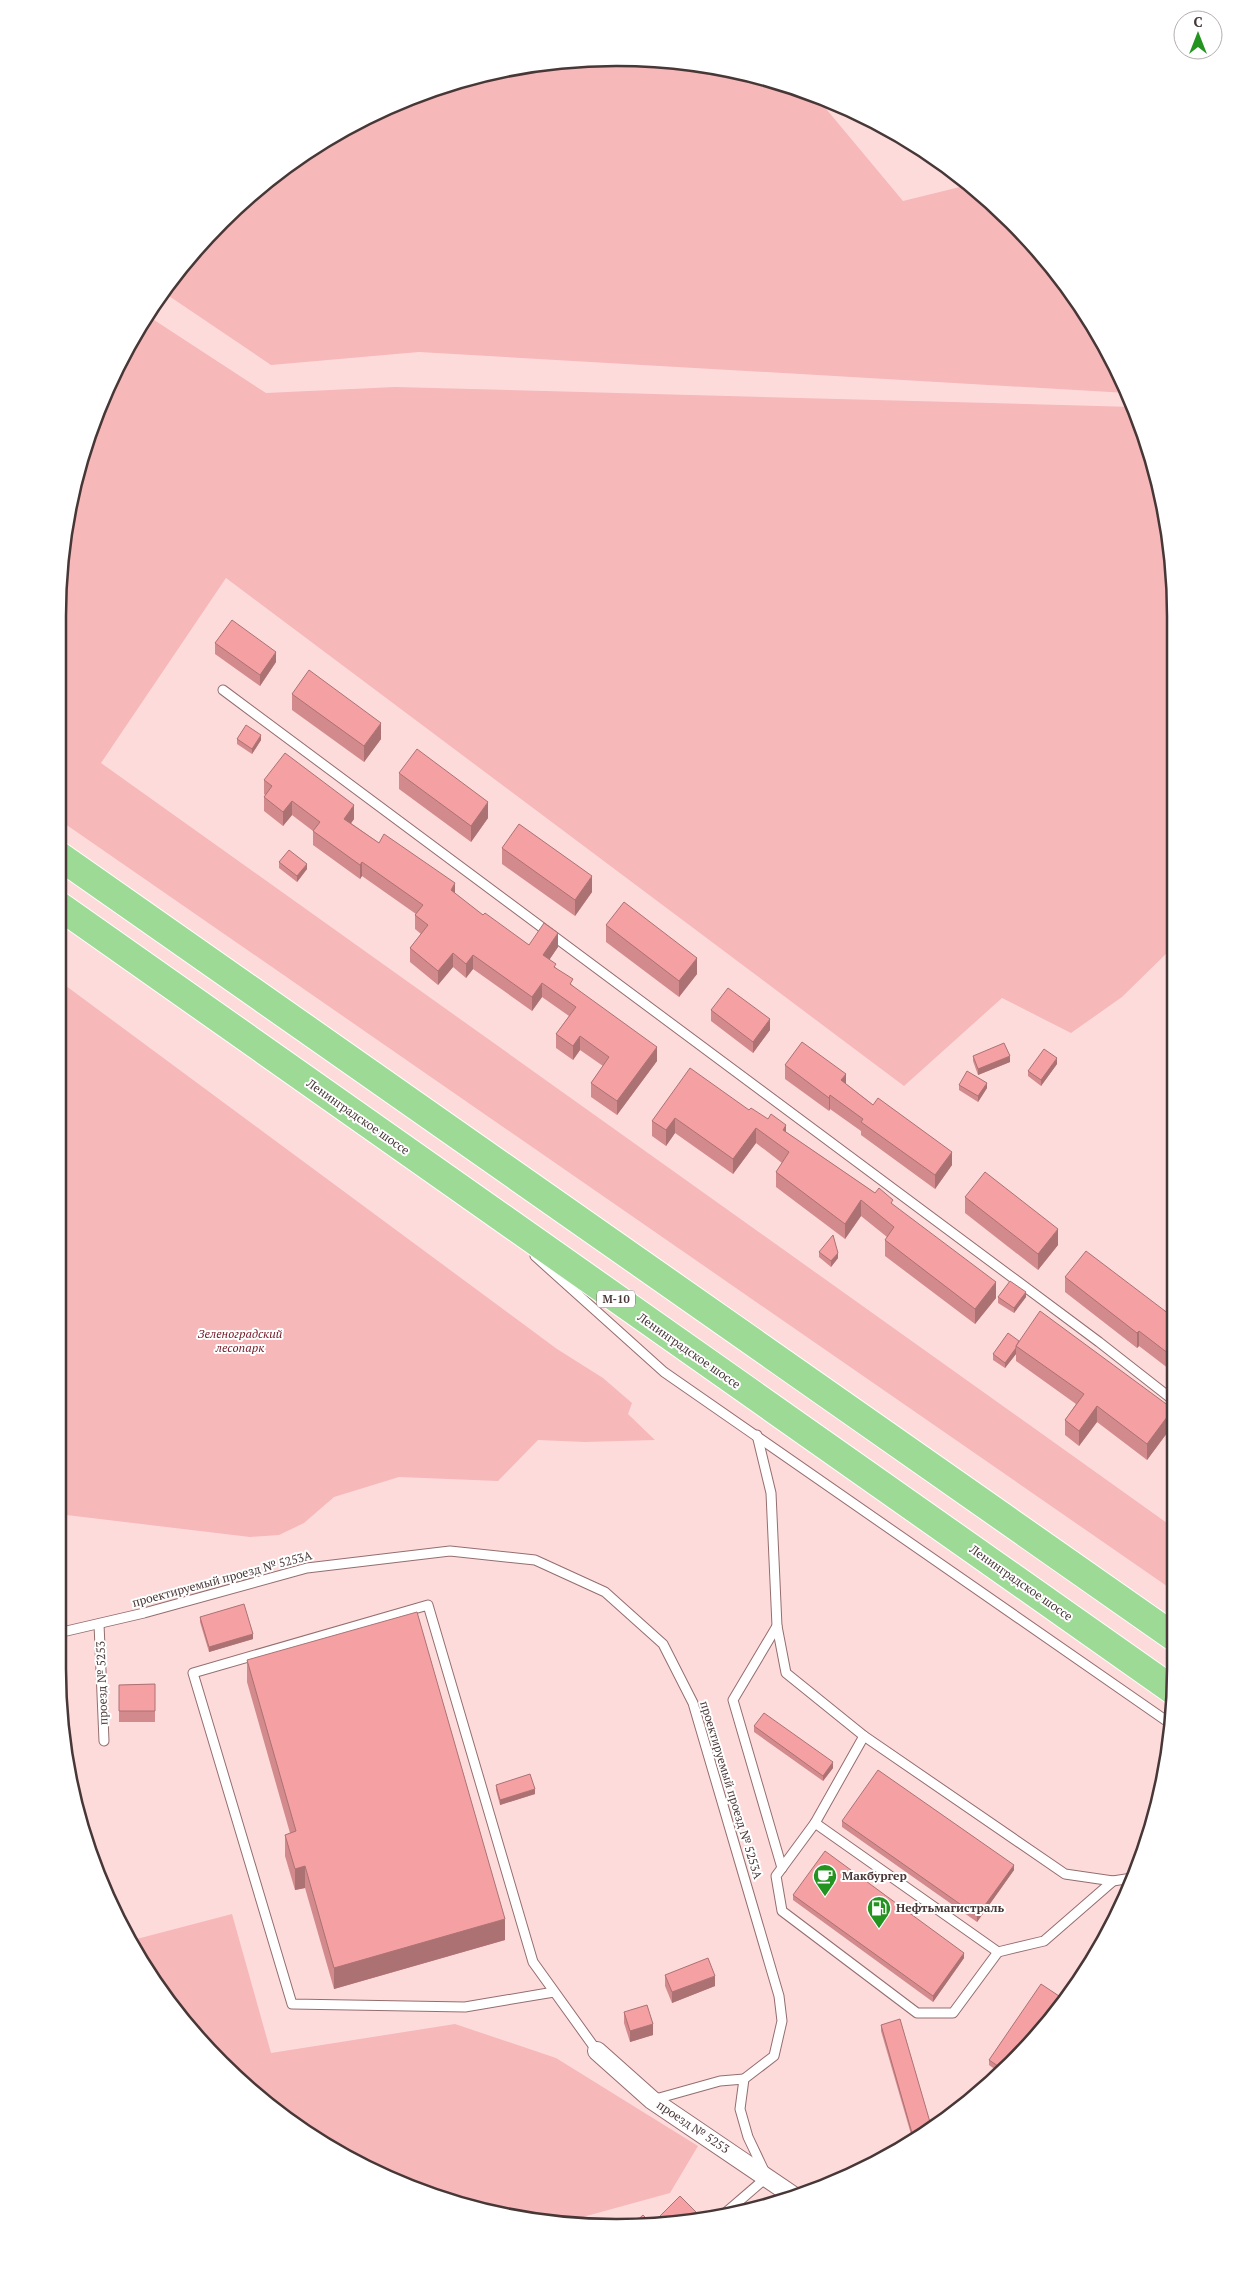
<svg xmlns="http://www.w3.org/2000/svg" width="1233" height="2285" viewBox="0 0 1233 2285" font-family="'PT Serif',serif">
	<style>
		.green { fill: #f6b8b9 }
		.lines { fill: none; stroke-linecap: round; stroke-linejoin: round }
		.service-casing { stroke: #946e6f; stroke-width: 11 }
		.minor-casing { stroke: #946e6f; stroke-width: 20 }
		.trunk-casing { stroke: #fff; stroke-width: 30 }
		.service { stroke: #fff; stroke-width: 9 }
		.minor { stroke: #fff; stroke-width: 18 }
		.trunk { stroke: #9cda96; stroke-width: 28 }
		.wall { fill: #d38a8c }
		.shaded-wall { fill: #ac7172 }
		.building { fill: #f5a1a3; stroke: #ac7172 }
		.labels { text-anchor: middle; stroke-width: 4; stroke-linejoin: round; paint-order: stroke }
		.shield { fill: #fff; stroke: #7f7373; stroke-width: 1 }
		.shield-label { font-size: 11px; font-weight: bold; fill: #483737 }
		.street-label { font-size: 12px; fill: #483737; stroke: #fff }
		.park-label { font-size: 12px; font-style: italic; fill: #731825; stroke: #fff }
		.poi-label { font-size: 12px; font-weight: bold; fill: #483737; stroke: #fff; text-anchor: start }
		.rim { fill: none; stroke: #483737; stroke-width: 2.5 }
	</style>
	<rect width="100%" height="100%" fill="#fedbdb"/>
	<g class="green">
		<path d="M653,59L761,77L817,98L903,201L968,185L985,196L1060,276L1127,393L419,352L271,365L163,292L173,276L248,196L337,132L437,87L544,62Z"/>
		<path d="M148,316L266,393L395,387L1134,407L1171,543L1172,948L1122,997L1071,1033L1002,998L904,1086L226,578L101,763L1174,1528V1591L58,819L59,580L77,472L115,369Z"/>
		<path d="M58,980L557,1349L603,1378L632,1403L628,1414L655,1440L585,1442L538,1440L498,1481L399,1477L334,1497L304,1523L279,1535L250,1537L58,1514Z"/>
		<path d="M64,1737L96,1868C77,1827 69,1782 64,1737Z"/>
		<path d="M232,1914L271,2053L455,2024L556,2058L698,2146L670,2193L561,2223L472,2209L402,2185L306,2133L248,2089L173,2009L129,1941Z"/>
	</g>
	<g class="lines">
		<g class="service-casing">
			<g id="service">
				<path d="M223,690L1099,1342L1173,1400"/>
				<path d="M535,1256L664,1372L1171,1724"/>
				<path d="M757,1435L771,1493L777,1626L786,1673L864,1736L1065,1874L1113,1881L1132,1878"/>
				<path d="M99,1624L104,1741"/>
				<path d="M777,1626L733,1700L782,1868"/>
				<path d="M58,1633L144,1613L307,1568L450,1551L535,1560L605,1592L663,1644L693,1703L779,1996L782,2021L774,2056L744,2079L740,2109L748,2137L767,2177L723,2215"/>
				<path d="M864,1736L815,1823L998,1952L1044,1941L1113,1881"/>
				<path d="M815,1823L776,1876L782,1911L917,2013H953L998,1952"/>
				<path d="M554,1992L465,2007L292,2004L193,1673L428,1605L533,1962L597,2051"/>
				<path d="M652,2100L720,2081L744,2079"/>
			</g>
		</g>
		<g class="minor-casing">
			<path id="minor" d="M597,2051L652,2100L795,2197"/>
		</g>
		<g class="trunk-casing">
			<g id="trunk">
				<path d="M58,855L1174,1637"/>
				<path d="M58,905L1174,1691"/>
			</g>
		</g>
		<use href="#service" class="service"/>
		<use href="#minor" class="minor"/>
		<use href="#trunk" class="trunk"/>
	</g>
	<g class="wall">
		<path d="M215,643L276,662L260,686L215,654Z"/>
		<path d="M292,694L381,739L364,762L292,710Z"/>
		<path d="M237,739L261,740L252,754L237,744Z"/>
		<path d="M399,773L488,818L471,842L399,789Z"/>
		<path d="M264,780L354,819L351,823L379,843L455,894L483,915L529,945L558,947L549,960L556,968L573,986L657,1061L617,1115L591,1097V1083L603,1066L580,1050L573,1060L556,1048V1034L569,1016L542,997L532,1011L473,969L466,978L453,967L438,985L410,962V948L421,934L415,929V915L416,914L362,876L360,879L313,845V831L292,815L283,826L264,811V797L265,795L264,794Z"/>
		<path d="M502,848L592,892L575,916L502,864Z"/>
		<path d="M279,862L307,869L297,882L279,868Z"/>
		<path d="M606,925L697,974L679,997L606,942Z"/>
		<path d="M711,1010L770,1030L753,1053L711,1021Z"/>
		<path d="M973,1056L1010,1062L978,1075L973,1061Z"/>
		<path d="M1057,1064L1041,1086L1028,1076V1071Z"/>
		<path d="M785,1065L846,1084L952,1165L935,1189L861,1135V1131L830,1109L829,1111L785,1079Z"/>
		<path d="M959,1085L987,1088L978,1102L959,1090Z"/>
		<path d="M749,1110L786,1132L875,1193L893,1205L996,1298L975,1324L885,1256V1240L887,1237L861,1216L845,1239L776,1187V1172L782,1163L756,1143L733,1174L675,1133L666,1146L652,1136V1121Z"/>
		<path d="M965,1197L1058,1245L1038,1270L965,1213Z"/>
		<path d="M819,1252L838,1258L831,1267L819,1257Z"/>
		<path d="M1065,1277L1169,1314L1173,1311V1372L1139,1346L1137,1348L1065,1292Z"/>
		<path d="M998,1297H1026L1014,1313L998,1303Z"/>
		<path d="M1019,1341L1173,1409V1425L1147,1460L1097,1422L1079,1446L1065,1435V1420L1076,1404L1016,1361V1354L1005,1368L993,1360V1354Z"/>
		<path d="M200,1617L253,1639L209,1652L200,1622Z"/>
		<path d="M247,1660L505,1940L334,1989L305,1888L295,1890L285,1856V1835L290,1833L247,1682Z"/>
		<path d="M155,1684V1722H119V1685Z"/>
		<path d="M754,1726L833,1768L823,1781L754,1732Z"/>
		<path d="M496,1785L535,1794L500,1805L496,1790Z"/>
		<path d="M842,1821L1014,1870L977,1922L842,1827Z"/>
		<path d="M793,1895L964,1958L933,2002L793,1900Z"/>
		<path d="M665,1975L715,1986L672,2003L665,1986Z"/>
		<path d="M1059,2001L1032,2040L1012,2064L1000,2073L989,2065V2060Z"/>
		<path d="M624,2012L653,2035L630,2042L624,2023Z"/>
		<path d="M881,2025L927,2133L913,2141L881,2031Z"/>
	</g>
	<g class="shaded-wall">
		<path d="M276,652V662L260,686V675Z"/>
		<path d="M381,723V739L364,762V746Z"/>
		<path d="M261,735V740L252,754V749Z"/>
		<path d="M292,801V815L283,826V812Z"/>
		<path d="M488,802V818L471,842V826Z"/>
		<path d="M354,805V819L344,833V819Z"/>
		<path d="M362,862V876L360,879V865Z"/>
		<path d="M307,864V869L297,882V876Z"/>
		<path d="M592,876V892L575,916V900Z"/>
		<path d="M455,883V897L451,890Z"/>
		<path d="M558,933V947L543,969V955Z"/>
		<path d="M453,953V967L438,985V971Z"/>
		<path d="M473,955V969L466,978V964Z"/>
		<path d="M697,958V974L679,997V981Z"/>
		<path d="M542,983V997L532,1011V997Z"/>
		<path d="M770,1019V1030L753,1053V1042Z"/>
		<path d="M580,1036V1050L573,1060V1046Z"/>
		<path d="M657,1047V1061L617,1115V1101Z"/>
		<path d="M1010,1056V1062L978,1075V1069Z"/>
		<path d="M1057,1058V1064L1041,1086V1080Z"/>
		<path d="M846,1074V1088L841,1080Z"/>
		<path d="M987,1083V1088L978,1102V1096Z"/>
		<path d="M830,1095V1109L829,1111V1098Z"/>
		<path d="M675,1118V1133L666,1146V1130Z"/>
		<path d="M786,1125V1140L783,1130Z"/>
		<path d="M756,1128V1143L733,1174V1159Z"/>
		<path d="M952,1152V1165L935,1189V1175Z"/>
		<path d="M861,1200V1216L845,1239V1224Z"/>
		<path d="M1058,1229V1245L1038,1270V1254Z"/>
		<path d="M838,1253V1258L831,1267V1261Z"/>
		<path d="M996,1282V1298L975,1324V1309Z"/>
		<path d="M1026,1292V1297L1014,1313V1308Z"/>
		<path d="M1139,1331V1346L1137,1348V1333Z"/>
		<path d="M1016,1348V1354L1005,1368V1363Z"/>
		<path d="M1097,1406V1422L1079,1446V1431Z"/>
		<path d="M1173,1409V1425L1147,1460V1444Z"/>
		<path d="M253,1634V1639L209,1652V1647Z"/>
		<path d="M833,1762V1768L823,1781V1776Z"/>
		<path d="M535,1789V1794L500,1805V1800Z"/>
		<path d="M1014,1865V1870L977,1922V1916Z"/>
		<path d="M305,1866V1888L295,1890V1869Z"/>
		<path d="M505,1919V1940L334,1989V1968Z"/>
		<path d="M964,1953V1958L933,2002V1996Z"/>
		<path d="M715,1976V1986L672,2003V1992Z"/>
		<path d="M1059,1996V2001L1032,2040L1015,2060Z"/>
		<path d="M653,2024V2035L630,2042V2031Z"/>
	</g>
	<g class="building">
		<path d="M232,620L276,652L260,675L215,643Z"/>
		<path d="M309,670L381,723L364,746L292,694Z"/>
		<path d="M246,725L261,735L252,749L237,739Z"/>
		<path d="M417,749L488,802L471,826L399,773Z"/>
		<path d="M285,753L354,805L344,819L379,843L384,834L455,883L451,890L483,915L485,913L529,945L544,923L558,933L543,955L556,964L554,967L573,979L570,984L657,1047L617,1101L591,1083L609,1057L580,1036L573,1046L556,1034L576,1007L542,983L532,997L473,955L466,964L453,953L438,971L410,948L428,925L415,915L423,905L362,862L360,865L313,831L320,822L292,801L283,812L264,797L272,786L264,780Z"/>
		<path d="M519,824L592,876L575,900L502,848Z"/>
		<path d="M289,850L307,864L297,876L279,862Z"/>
		<path d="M624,902L697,958L679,981L606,925Z"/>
		<path d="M728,988L770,1019L753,1042L711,1010Z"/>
		<path d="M802,1042L846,1074L841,1080L873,1105L878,1098L952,1152L935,1175L861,1122L863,1119L830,1095L829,1098L785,1065Z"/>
		<path d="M1004,1043L1010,1056L978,1069L973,1056Z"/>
		<path d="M1044,1049L1057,1058L1041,1080L1028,1071Z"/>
		<path d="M690,1068L749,1110L751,1108L768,1119L771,1114L786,1125L783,1130L875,1193L879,1188L893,1200L891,1203L996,1282L975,1309L885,1240L894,1227L861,1200L845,1224L776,1172L789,1152L756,1128L733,1159L675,1118L666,1130L652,1121Z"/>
		<path d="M967,1071L987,1083L978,1096L959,1085Z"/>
		<path d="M985,1172L1058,1229L1038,1254L965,1197Z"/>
		<path d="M833,1235L838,1253L831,1261L819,1252Z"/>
		<path d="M1086,1251L1169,1314L1172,1310L1173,1311V1357L1139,1331L1137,1333L1065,1277Z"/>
		<path d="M1010,1281L1026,1292L1014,1308L998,1297Z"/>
		<path d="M1040,1311L1173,1409L1147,1444L1097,1406L1079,1431L1065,1420L1084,1394L1016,1346Z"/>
		<path d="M1008,1333L1019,1341L1016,1346V1348L1005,1363L993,1354Z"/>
		<path d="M244,1604L253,1634L209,1647L200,1617Z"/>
		<path d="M417,1612L505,1919L334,1968L305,1866L295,1869L285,1835L296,1831L247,1660Z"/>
		<path d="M155,1684V1711H119V1685Z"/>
		<path d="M764,1713L833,1762L823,1776L754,1726Z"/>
		<path d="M878,1770L1014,1865L977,1916L842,1821Z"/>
		<path d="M530,1774L535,1789L500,1800L496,1785Z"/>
		<path d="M825,1851L964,1953L933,1996L793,1895Z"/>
		<path d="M708,1958L715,1976L672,1992L665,1975Z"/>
		<path d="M1041,1984L1059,1996L1015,2060L1004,2070L989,2060Z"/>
		<path d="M647,2005L653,2024L630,2031L624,2012Z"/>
		<path d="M900,2019L932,2129L927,2133L914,2140L881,2025Z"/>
		<path d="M680,2196L702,2218L653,2226H631L643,2215L652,2224Z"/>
	</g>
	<defs>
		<g id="cafe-pin" transform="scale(1.25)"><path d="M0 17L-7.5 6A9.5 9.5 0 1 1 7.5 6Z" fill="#249420" stroke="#fff"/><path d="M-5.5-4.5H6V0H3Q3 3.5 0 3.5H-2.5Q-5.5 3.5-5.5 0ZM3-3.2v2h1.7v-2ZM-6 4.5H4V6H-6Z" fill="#fff"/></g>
		<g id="fuel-pin" transform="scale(1.25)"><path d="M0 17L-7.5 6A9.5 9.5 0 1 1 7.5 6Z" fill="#249420" stroke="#fff"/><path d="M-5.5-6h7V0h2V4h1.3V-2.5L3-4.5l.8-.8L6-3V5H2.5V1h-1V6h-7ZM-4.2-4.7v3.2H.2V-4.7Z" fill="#fff"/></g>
	</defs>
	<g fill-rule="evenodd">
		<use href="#cafe-pin" x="825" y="1876"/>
		<use href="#fuel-pin" x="879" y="1908"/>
	</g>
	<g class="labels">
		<rect class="shield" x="597" y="1290.5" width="38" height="17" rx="4"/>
		<g class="shield-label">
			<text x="616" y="1303">М-10</text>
		</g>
		<g class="street-label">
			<text transform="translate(358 1117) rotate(35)" y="4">Ленинградское шоссе</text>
			<text transform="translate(689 1351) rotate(35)" y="4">Ленинградское шоссе</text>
			<text transform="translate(222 1579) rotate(-15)" y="4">проектируемый проезд № 5253А</text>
			<text transform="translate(1021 1583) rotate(35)" y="4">Ленинградское шоссе</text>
			<text transform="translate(102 1683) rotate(-92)" y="4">проезд № 5253</text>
			<text transform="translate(731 1790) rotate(73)" y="4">проектируемый проезд № 5253А</text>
			<text transform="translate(693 2127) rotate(34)" y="4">проезд № 5253</text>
		</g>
		<g class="park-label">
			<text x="240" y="1338">Зеленоградский<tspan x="240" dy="14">лесопарк</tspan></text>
		</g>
		<g class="poi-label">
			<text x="842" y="1880">Макбургер</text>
			<text x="896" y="1912">Нефтьмагистраль</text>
		</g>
	</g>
	<path d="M0 0H1233V2285H0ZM616 66H617A550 550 0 0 1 1167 616V1669A550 550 0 0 1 617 2219H616A550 550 0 0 1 66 1669V616A550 550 0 0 1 616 66Z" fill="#fff" fill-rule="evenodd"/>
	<path class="rim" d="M616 66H617A550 550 0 0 1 1167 616V1669A550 550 0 0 1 617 2219H616A550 550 0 0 1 66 1669V616A550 550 0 0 1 616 66Z"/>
	<g transform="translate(1198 35)"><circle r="24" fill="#ffffff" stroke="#b6afaf"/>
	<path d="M0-4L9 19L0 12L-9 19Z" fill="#249420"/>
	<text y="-8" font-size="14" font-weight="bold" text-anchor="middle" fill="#483737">С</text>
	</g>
</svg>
